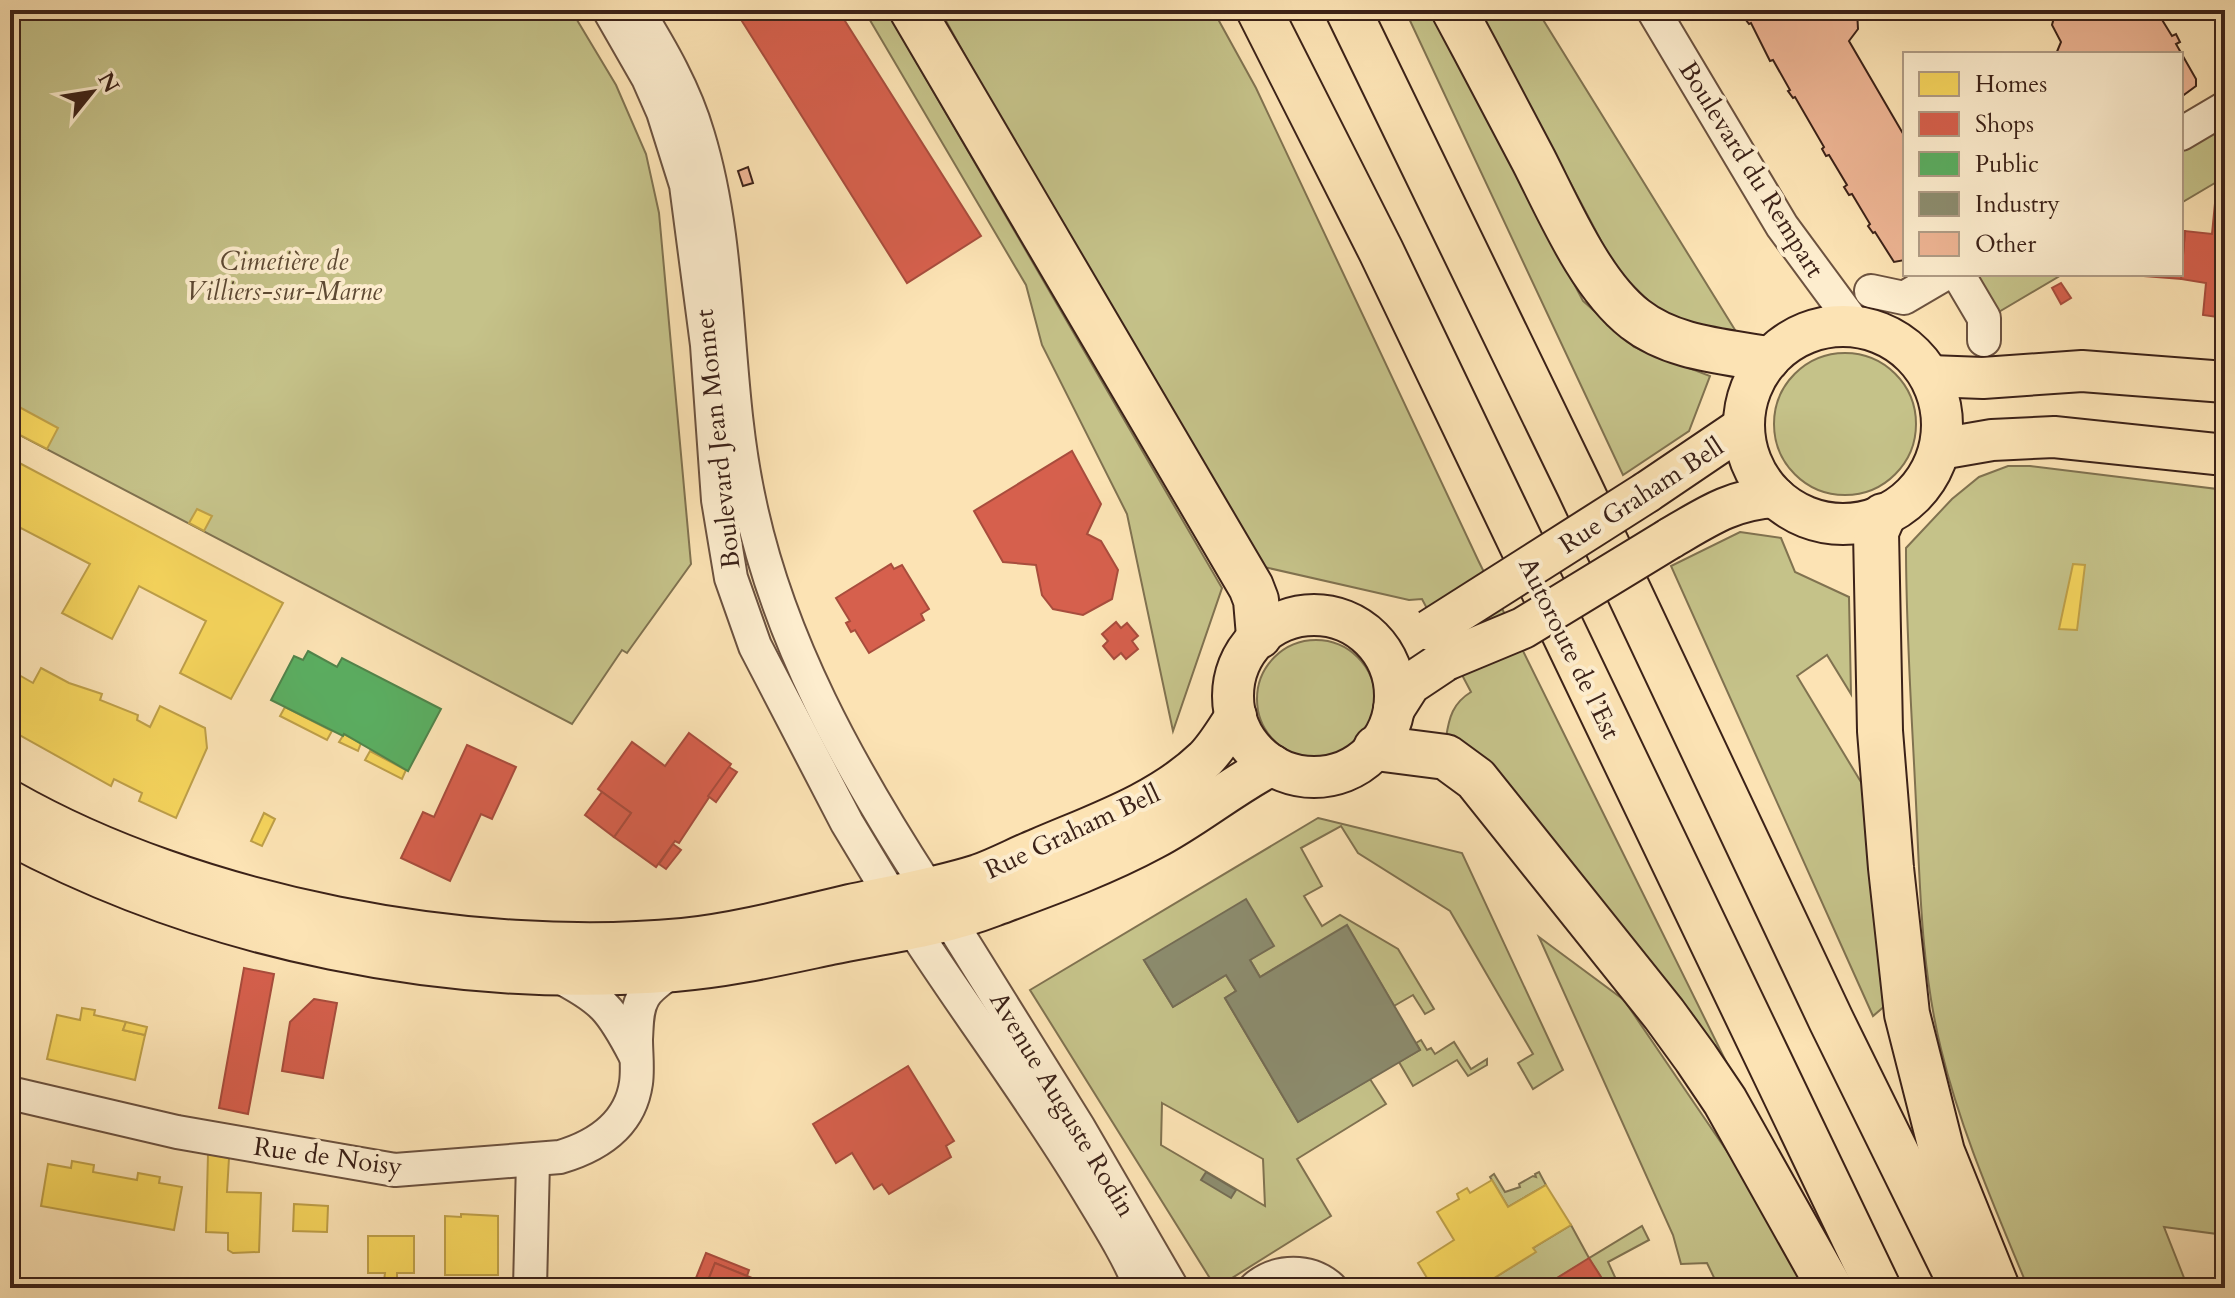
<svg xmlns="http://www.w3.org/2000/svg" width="2235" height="1298" viewBox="0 0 2235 1298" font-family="Cardo,serif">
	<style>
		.green { fill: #c5c289; stroke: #807250; stroke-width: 2; fill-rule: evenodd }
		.homes { fill: #f6d55c; stroke: #be9f48; stroke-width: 2 }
		.shops { fill: #d6604d; stroke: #a84d3d; stroke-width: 2 }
		.public { fill: #5aae61; stroke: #51844b; stroke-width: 2 }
		.industry { fill: #8c8c6e; stroke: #746c54; stroke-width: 2 }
		.building { fill: #edb493; stroke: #3c2218; stroke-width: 2 }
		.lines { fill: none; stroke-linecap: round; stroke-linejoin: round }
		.minor-casing { stroke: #6c523f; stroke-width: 36 }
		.major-casing { stroke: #3c2218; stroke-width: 44 }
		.highway-casing { stroke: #3c2218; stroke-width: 48 }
		.minor { stroke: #fdedce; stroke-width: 32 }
		.major { stroke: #fce3b4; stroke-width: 40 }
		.highway { stroke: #fce3b4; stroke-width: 44 }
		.major-bridge-casing { stroke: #3c2218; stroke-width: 44; stroke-linecap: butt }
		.major-bridge { stroke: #fce3b4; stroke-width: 40 }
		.labels { text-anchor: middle; stroke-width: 8; stroke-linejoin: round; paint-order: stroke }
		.street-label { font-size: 26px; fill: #3c2218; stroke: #fdedce }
		.park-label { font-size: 26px; font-style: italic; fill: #5e4a34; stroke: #fdedce }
	</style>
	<rect width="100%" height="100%" fill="#fce3b4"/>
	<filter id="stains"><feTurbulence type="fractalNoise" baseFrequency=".0025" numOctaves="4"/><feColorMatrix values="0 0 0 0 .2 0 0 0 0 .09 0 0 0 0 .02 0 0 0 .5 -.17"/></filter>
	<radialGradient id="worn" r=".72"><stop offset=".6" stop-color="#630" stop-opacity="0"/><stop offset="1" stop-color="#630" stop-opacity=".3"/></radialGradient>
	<g class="green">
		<path d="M10,10H397L457,13V10H571L616,85L646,154L659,213L691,564L627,653L622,650L572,724L10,430Z"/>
		<path d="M864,10H886L1222,588L1173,731L1127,514L1042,345L1026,285Z"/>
		<path d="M940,10H1213L1256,88L1478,560L1747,1104L1446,738C1449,717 1453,703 1471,692L1422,599L1409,600L1264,567L1120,336Z"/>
		<path d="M1405,10H1430L1583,301L1634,347L1710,376L1689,431L1623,475Z"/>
		<path d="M1479,10H1537L1740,338L1670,322L1616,269Z"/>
		<path d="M2225,121V177L2181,203V147Z"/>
		<path d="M1965,274H2063L1997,313Z"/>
		<circle cx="1845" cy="424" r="71"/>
		<path d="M2008,466H2030L2225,490V1235L2164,1227L2188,1288H2028C1996,1210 1961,1132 1941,1049C1921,968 1920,885 1916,803C1912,718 1906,633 1906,548L1952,499L1979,477Z"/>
		<path d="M1740,532L1781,538L1795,572L1849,597L1851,694L1827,655L1797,676L1864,787L1887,1004L1873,1016L1671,566Z"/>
		<circle cx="1316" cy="699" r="59"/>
		<path d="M1318,818L1462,853L1563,1070L1533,1089L1518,1063L1533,1054L1450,911L1358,853L1341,826L1301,848L1322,886L1304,896L1322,926L1340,915L1398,949L1434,1009L1425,1014L1413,995L1394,1006L1347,926L1260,977L1250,960L1273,945L1144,960L1173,1007L1226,975L1236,991L1225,998L1298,1122L1370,1079L1386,1104L1297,1159L1331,1216L1216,1288L1030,990ZM1162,1103L1263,1159L1265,1206L1161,1145Z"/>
		<path d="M1539,937L1624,1000L1752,1188L1811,1288H1719L1707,1263L1681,1264L1673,1235Z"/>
		<path d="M1421,1040L1427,1050L1431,1048L1435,1054L1454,1042L1471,1069L1487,1059V1065L1468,1076L1457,1060L1413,1086L1399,1062L1420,1050L1416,1043Z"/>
		<path d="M1539,1172L1546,1185L1508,1207L1490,1177L1494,1174L1505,1192L1520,1187L1519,1184L1533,1176L1536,1177L1535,1174Z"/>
		<path d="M1571,1225L1589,1258L1642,1226L1649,1240L1608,1262L1620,1288H1608L1589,1259L1541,1288H1470L1480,1281L1483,1285L1535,1252L1533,1248Z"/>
	</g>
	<g class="homes">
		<path d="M10,402L58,428L47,449L10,430Z"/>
		<path d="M10,458L283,603L231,699L180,673L206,621L139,586L112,639L62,613L90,564L21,528L10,548Z"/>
		<path d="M197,509L212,516L204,531L189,523Z"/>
		<path d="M2073,564L2085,565L2077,630L2059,629Z"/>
		<path d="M41,668L69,683L102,694L100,700L138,715L137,720L150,727L160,706L205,728L207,748L176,818L139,801L142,793L114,779L111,786L12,731L10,735V670L33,683Z"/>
		<path d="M285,707L332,731L327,740L280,716Z"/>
		<path d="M344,734L361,743L358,751L339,742Z"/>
		<path d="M370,751L406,770L402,779L365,760Z"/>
		<path d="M264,813L275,819L262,846L251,841Z"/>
		<path d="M82,1008L95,1010L94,1015L126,1022L123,1030L145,1035L135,1080L47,1059L57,1015L80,1020Z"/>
		<path d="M126,1022L147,1027L145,1035L123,1030Z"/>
		<path d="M208,1154L229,1158L227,1192L261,1193L259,1252L233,1253L228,1250V1233L206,1232Z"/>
		<path d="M72,1161L94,1165L93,1172L137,1180L138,1173L160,1177L159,1183L182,1187L174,1230L41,1206L48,1164L71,1168Z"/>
		<path d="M1492,1180L1508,1207L1546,1185L1571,1225L1533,1248L1536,1252L1483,1285L1480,1281L1470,1288H1433L1418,1263L1454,1240L1437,1212L1459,1199L1457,1194L1467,1188L1470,1193Z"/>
		<path d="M294,1204L328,1206L327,1232L293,1231Z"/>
		<path d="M461,1214L498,1216V1275H445V1216L461,1217Z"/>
		<path d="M368,1236H414V1273H397V1281H384L385,1273H368Z"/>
	</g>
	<g class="shops">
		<path d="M735,10H838L981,236L907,283Z"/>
		<path d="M2216,193L2225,194V318L2203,315L2206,283L2181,279L2185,231L2212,234Z"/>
		<path d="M2181,231H2185L2181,279L2144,276L2143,274H2181Z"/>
		<path d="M2061,283L2071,298L2061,304L2052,288Z"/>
		<path d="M1072,451L1101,504L1087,534L1101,541L1118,570L1112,599L1083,615L1053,609L1042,595L1036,565L1003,562L974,511Z"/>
		<path d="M891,564L894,569L902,565L929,609L921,614L924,620L869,653L855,630L851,632L846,623L850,621L836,598Z"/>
		<path d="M1116,622L1121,628L1127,623L1138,636L1132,641L1138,649L1126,659L1121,653L1114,659L1103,646L1108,641L1102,634Z"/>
		<path d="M689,733L731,764L679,843L675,841L656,867L614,837L631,813L598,789L632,742L665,766Z"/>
		<path d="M467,745L516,767L492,819L481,814L450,881L401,858L423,812L434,817Z"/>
		<path d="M729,767L737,772L716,802L708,796Z"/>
		<path d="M602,792L631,813L614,837L585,815Z"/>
		<path d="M673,844L681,850L666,869L659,864Z"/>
		<path d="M244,968L274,974L248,1114L219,1108Z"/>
		<path d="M314,999L337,1003L323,1078L282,1071L290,1022Z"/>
		<path d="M908,1066L954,1141L946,1146L951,1157L889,1194L882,1184L874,1189L852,1153L836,1163L813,1124Z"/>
		<path d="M706,1253L749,1270L747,1276L715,1263L705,1288H692Z"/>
		<path d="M1589,1258L1608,1288H1541Z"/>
		<path d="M715,1263L747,1276L777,1288H705Z"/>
	</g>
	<path class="public" d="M308,651L337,667L342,658L441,709L408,771L344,734L343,736L271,700L294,656L303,660Z"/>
	<g class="industry">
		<path d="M1246,899L1274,946L1250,960L1260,977L1347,925L1420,1050L1298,1122L1225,998L1236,991L1226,975L1173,1007L1144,960Z"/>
		<path d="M1206,1172L1236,1190L1231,1198L1201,1180Z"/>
	</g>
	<g class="building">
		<path d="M1743,10H1857L1858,29L1849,41L1905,137V260L1894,262L1875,232L1873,233L1868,226L1870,224L1852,194L1849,195L1844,187L1847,185L1829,155L1826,156L1822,149L1824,147L1795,97L1793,98L1788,91L1790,90L1773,60L1770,61L1751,23L1749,24L1743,16L1745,14Z"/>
		<path d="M2056,10H2156L2172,36L2176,34L2180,42L2176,44L2196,79V86L2181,97V54H2056L2061,42L2052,25Z"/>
		<path d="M748,167L753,183L743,186L738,171Z"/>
	</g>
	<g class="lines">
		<g class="minor-casing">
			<g id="minor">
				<path d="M609,10L648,78L663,112L686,185L707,345L718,500L731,578L755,646L847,823L891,896"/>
				<path d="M637,10C661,49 685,90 698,135C734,253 723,379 749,499C778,640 850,768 927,887"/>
				<path d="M1653,10L1782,226L1855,325"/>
				<path d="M2181,134L2225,108"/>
				<path d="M1958,274L1984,318V340"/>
				<path d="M1871,291L1904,298L1945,274"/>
				<path d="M950,921L1079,1128L1172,1288"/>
				<path d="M913,929C970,1017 1034,1101 1088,1191C1106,1221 1128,1255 1141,1288"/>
				<path d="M556,975C603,999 611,1009 635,1055"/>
				<path d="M10,1093L177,1132L395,1170L560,1157C597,1146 630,1125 636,1083C638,1069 636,1053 636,1039C637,1025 636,1009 644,996C650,986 662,979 672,971"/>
				<path d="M530,1288L533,1161"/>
				<path d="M1255,1288C1277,1269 1310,1269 1331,1288"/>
			</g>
		</g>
		<g class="major-casing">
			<g id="major">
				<circle cx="1843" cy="425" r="99"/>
				<path d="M1930,376L1983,378L2082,371L2225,382"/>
				<path d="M1940,449L1992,440L2054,437L2225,455"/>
				<path d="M1647,492L1743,427"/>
				<path d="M1669,539C1705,518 1732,499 1775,497"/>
				<circle cx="1314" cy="696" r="81"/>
				<path d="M1394,709L1410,684L1446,660"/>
				<path d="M10,801C196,907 471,959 683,939C739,933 795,918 850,905C892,896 937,888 978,875C998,868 1018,857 1038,849C1096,824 1159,803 1205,759C1217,747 1226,731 1236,716"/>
				<path d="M10,834C208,940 450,989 674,971C727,967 779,955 831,944C886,933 941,926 993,906C1047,886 1103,866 1153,839C1195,817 1230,787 1272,765"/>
			</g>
		</g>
		<g class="highway-casing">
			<g id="highway">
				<path d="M912,10L1251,587L1256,600L1259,636"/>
				<path d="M1259,10L1381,251L1878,1288"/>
				<path d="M1348,10L1579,486L1831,1020L1963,1288"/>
				<path d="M1454,10C1481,60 1507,110 1534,161C1559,210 1591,285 1635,319C1672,348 1722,351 1767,359"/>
				<path d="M1883,516L1876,532L1880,731L1891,868L1907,1014L1942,1152L1997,1288"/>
				<path d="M1376,748L1446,757L1476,779L1664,1014L1696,1058L1725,1101L1830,1288"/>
			</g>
		</g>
		<use href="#minor" class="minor"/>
		<use href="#major" class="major"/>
		<use href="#highway" class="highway"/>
		<g class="major-bridge-casing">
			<g id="major-bridge">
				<path d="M1430,630L1647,492"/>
				<path d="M1446,660L1523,628L1669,539"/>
			</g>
		</g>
		<use href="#major-bridge" class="major-bridge"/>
	</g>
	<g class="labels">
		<g class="street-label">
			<text transform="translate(1752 169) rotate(58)" y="9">Boulevard du Rempart</text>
			<text transform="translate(717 439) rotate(-96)" y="9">Boulevard Jean Monnet</text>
			<text transform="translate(1641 495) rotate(-33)" y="9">Rue Graham Bell</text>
			<text transform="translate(1570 648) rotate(64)" y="9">Autoroute de l’Est</text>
			<text transform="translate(1072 831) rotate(-25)" y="9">Rue Graham Bell</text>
			<text transform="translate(1063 1104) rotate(59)" y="9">Avenue Auguste Rodin</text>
			<text transform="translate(328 1156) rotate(8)" y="9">Rue de Noisy</text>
		</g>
		<g class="park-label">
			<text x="284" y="270">Cimetière de<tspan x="284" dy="30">Villiers-sur-Marne</tspan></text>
		</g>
	</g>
	<rect width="2235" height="1298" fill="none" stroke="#fce3b4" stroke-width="40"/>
	<rect x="12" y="12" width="2211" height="1274" fill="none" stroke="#3c2218" stroke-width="4"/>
	<rect x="20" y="20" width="2195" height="1258" fill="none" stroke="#3c2218" stroke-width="2"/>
	<rect x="1903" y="52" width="280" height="224" fill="#fdedce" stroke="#b09c85" stroke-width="2"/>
	<rect x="1919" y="72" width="40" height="24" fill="#f6d55c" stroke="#b09c85" stroke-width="2"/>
	<text x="1975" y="92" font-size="24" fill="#3c2218">Homes</text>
	<rect x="1919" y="112" width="40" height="24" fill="#d6604d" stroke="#b09c85" stroke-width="2"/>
	<text x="1975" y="132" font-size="24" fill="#3c2218">Shops</text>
	<rect x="1919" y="152" width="40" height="24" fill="#5aae61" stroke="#b09c85" stroke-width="2"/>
	<text x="1975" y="172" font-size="24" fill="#3c2218">Public</text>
	<rect x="1919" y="192" width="40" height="24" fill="#8c8c6e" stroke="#b09c85" stroke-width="2"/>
	<text x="1975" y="212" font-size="24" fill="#3c2218">Industry</text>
	<rect x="1919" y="232" width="40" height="24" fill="#edb493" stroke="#b09c85" stroke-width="2"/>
	<text x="1975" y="252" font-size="24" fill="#3c2218">Other</text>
	<g transform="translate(92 92) rotate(60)" stroke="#fdedce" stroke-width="6" paint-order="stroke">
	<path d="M0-6L14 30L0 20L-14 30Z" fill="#3c2218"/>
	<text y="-12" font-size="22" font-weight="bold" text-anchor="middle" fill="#3c2218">N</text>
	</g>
	<rect width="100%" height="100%" filter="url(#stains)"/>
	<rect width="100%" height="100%" fill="url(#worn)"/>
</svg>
